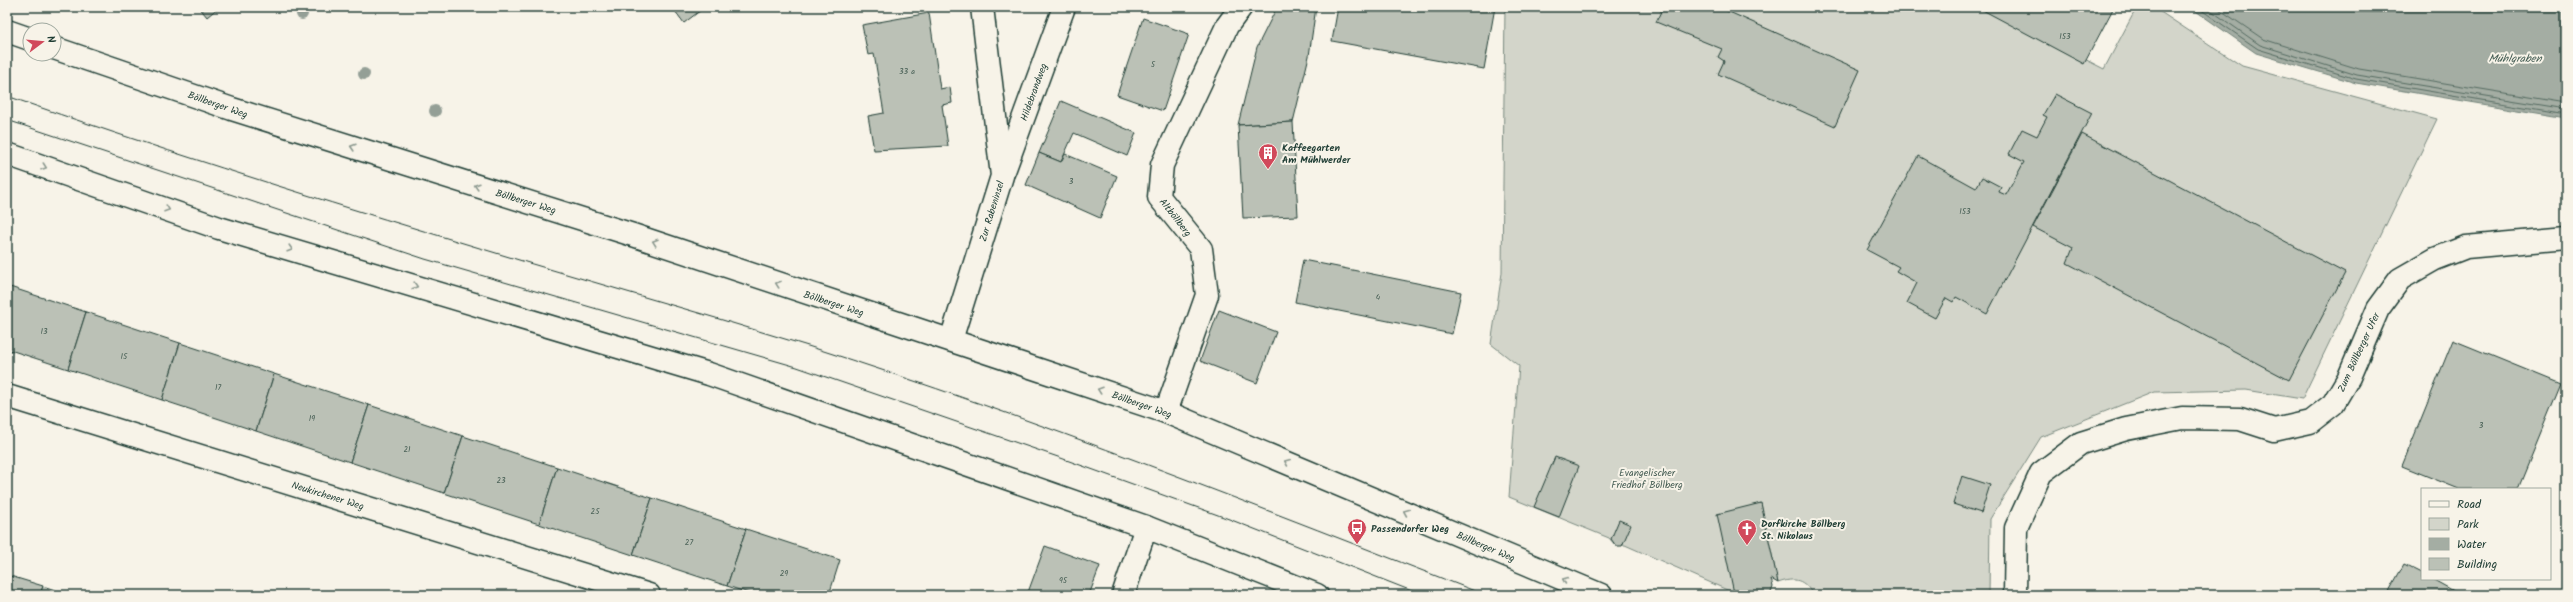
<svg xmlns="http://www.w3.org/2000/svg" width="2573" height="602" viewBox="0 0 2573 602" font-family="Kalam,sans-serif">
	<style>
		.green { fill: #d3d5ca; stroke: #79897f }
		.water { fill: #a4ada3; stroke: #6f8077 }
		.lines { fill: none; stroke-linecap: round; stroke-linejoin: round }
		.shore { stroke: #546a60; stroke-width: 1 }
		.building { fill: #bbc1b6; stroke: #1f3d34 }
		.minor-casing { stroke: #1f3d34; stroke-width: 25 }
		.tertiary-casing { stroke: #1f3d34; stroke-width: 25 }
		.minor { stroke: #f7f3e8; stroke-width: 22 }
		.tertiary { stroke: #f7f3e8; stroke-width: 22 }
		.tram { stroke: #1f3d34; stroke-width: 1 }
		.tree { fill: #949f96 }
		.oneway { stroke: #8b988e }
		.labels { text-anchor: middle; stroke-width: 4; stroke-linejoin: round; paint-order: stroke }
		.number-label { font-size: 8px; fill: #465e54 }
		.street-label { font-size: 10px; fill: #1f3d34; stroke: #f7f3e8 }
		.poi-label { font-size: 10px; font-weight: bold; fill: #1f3d34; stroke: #f7f3e8; text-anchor: start }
		.park-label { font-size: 10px; fill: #435b52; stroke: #f7f3e8 }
		.water-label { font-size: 11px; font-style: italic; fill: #405950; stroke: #f7f3e8 }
	</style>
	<rect width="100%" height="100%" fill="#f7f3e8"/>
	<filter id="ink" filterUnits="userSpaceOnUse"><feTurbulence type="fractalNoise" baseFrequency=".025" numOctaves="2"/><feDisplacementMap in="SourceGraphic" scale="8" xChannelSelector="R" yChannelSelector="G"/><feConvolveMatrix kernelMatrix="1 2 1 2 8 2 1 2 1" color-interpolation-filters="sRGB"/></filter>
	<g filter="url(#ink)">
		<path class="green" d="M1505,7H1983L2104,69L2137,7H2153L2242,66L2437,119L2302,399L2246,390L2154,392L2041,437L1990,519L1989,595H1813C1804,579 1795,577 1778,583L1761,504L1734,593L1625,545L1616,546L1609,538L1509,497L1519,366L1491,344L1502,273Z"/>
		<path class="water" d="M2190,7H2566V118L2356,83L2256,53Z"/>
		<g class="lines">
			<g class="shore">
				<path d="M2197,7L2258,49L2356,79L2566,114"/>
				<path d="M2206,7L2260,45L2357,75L2566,109"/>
				<path d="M2216,7L2263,39L2359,69L2566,103"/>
			</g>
		</g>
		<g class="building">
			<path d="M199,7H219L207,17Z"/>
			<path d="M672,7H705L684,23Z"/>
			<path d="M1277,7H1316L1309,56L1293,122L1238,125L1257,47Z"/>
			<path d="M1338,7H1495L1484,69L1332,41Z"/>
			<path d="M1663,7H1718L1860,70L1835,126L1718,74L1724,61L1718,57L1722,49L1656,22Z"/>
			<path d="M1977,7H2114L2084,64Z"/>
			<path d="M929,13L940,89L950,87L952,103L942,105L948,146L874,150L868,116L884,113L874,54L868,55L862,25Z"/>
			<path d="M1143,18L1189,34L1163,111L1117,95Z"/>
			<path d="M2055,94L2092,113L1987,314L1956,297L1953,302L1946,298L1935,318L1907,303L1917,283L1896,271L1899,267L1867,250L1918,156L1976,188L1982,177L2001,187L1999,192L2006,195L2024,162L2009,154L2022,129L2037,136L2047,117L2043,115Z"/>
			<path d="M1061,101L1136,133L1127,156L1074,133L1061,162L1039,153Z"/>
			<path d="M1293,122L1298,216L1243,218L1238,125Z"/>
			<path d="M2082,134L2345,273L2289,380L2067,263L2073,248L2033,227Z"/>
			<path d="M1039,153L1061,162L1065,154L1117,176L1100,218L1026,185Z"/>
			<path d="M1303,260L1461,292L1452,334L1295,302Z"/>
			<path d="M7,286L86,312L68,369L7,349Z"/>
			<path d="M1219,310L1276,332L1257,383L1200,361Z"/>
			<path d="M86,312L180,343L162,400L68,369Z"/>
			<path d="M2453,340L2561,384L2518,489H2459L2402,466Z"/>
			<path d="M180,343L274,374L256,431L162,400Z"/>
			<path d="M274,374L369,405L350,462L256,431Z"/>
			<path d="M369,405L463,436L444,493L350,462Z"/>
			<path d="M463,436L557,467L539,524L444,493Z"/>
			<path d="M1555,457L1579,466L1559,517L1534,507Z"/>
			<path d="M557,467L652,498L633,555L539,524Z"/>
			<path d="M1962,476L1990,485L1981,513L1953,504Z"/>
			<path d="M652,498L746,529L727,586L633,555Z"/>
			<path d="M1761,503L1778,583L1771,579L1773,587L1770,595H1740L1739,592L1734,593L1717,514Z"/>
			<path d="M1619,520L1631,525L1622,546H1616L1611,539Z"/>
			<path d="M746,529L840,560L829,595H755L727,586Z"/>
			<path d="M1045,546L1100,566L1089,595H1027Z"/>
			<path d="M2404,564L2422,573V579H2432L2461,595H2387Z"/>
			<path d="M7,575L43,586L40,595H7Z"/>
			<path d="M43,586L70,595H40Z"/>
		</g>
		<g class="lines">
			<g class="minor-casing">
				<g id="minor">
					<path d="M1004,171L1064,7"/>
					<path d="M951,340L1002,176L982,7"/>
					<path d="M7,396L649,595"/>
					<path d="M1166,412L1207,295L1201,249L1159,197L1162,165L1227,26L1241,7"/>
					<path d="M1123,595L1146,527"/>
					<path d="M2015,595L2016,528L2041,473L2081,443L2126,429L2182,418L2240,419L2274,430L2310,422L2333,404L2349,377L2378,309L2400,279L2435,259L2466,247L2566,238"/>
				</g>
			</g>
			<g class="tertiary-casing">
				<g id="tertiary">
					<path d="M7,31L30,39"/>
					<path d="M54,48L232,109L633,235L1166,412L1601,595"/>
					<path d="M7,154L219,228L709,374L1146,527L1317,595"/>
				</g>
			</g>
			<use href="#minor" class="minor"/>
			<use href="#tertiary" class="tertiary"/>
			<g class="tram">
				<path d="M7,96C150,146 295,192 440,236C562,274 686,308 808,346C1038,419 1261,508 1485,595"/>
				<path d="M7,120L425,259L797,367L1058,457L1229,519L1422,595"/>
			</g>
		</g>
		<g class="tree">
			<circle cx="302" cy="14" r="6"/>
			<circle cx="364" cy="74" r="6"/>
			<circle cx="435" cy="111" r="6"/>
		</g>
		<defs><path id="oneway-chevron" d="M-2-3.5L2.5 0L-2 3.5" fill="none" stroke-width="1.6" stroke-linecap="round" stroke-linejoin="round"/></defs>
		<g class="oneway">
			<use href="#oneway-chevron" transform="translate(353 147) rotate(-163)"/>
			<use href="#oneway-chevron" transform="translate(44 167) rotate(19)"/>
			<use href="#oneway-chevron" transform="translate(477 186) rotate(-163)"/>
			<use href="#oneway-chevron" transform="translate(167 209) rotate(19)"/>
			<use href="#oneway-chevron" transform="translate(655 242) rotate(-161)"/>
			<use href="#oneway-chevron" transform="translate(290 249) rotate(17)"/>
			<use href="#oneway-chevron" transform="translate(778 284) rotate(-161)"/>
			<use href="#oneway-chevron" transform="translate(415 286) rotate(17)"/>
			<use href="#oneway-chevron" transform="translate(1100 390) rotate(-161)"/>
			<use href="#oneway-chevron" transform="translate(1287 462) rotate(-157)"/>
			<use href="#oneway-chevron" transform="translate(1406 512) rotate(-157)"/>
			<use href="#oneway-chevron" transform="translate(1565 580) rotate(-157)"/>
		</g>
	</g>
	<defs>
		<g id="building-pin" transform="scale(1)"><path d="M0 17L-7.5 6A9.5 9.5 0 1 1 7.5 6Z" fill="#d1495b" stroke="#f7f3e8"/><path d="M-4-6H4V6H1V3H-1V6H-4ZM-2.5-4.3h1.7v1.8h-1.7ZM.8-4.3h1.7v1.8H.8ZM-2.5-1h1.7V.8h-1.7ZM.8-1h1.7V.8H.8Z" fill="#fff"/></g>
		<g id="bus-pin" transform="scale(1)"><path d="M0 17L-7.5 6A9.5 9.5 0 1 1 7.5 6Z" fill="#d1495b" stroke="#f7f3e8"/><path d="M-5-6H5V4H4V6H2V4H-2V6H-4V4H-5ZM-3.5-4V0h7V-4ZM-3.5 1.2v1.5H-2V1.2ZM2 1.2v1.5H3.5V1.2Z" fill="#fff"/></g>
		<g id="church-pin" transform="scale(1)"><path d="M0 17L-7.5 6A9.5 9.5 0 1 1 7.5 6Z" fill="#d1495b" stroke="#f7f3e8"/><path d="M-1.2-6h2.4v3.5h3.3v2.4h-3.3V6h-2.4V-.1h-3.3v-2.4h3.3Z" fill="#fff"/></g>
	</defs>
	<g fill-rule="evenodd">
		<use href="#building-pin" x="1268" y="153"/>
		<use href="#bus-pin" x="1357" y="528"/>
		<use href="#church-pin" x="1747" y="529"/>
	</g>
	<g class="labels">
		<g class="number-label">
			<text x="2065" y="39">153</text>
			<text x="1153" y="67">5</text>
			<text x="907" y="74">33 a</text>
			<text x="1071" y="184">3</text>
			<text x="1965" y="214">153</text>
			<text x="1378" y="300">4</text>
			<text x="44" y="334">13</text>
			<text x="124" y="359">15</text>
			<text x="218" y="390">17</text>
			<text x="312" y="421">19</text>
			<text x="2481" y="428">3</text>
			<text x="407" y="452">21</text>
			<text x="501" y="483">23</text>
			<text x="595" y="514">25</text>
			<text x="689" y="545">27</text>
			<text x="784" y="576">29</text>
			<text x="1063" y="583">95</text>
		</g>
		<g class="street-label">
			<text transform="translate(1033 92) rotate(-70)" y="4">Hildebrandweg</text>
			<text transform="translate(218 104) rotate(19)" y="4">Böllberger Weg</text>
			<text transform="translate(526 201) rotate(17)" y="4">Böllberger Weg</text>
			<text transform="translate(991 211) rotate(-73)" y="4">Zur Rabeninsel</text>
			<text transform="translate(1176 217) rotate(52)" y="4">Altböllberg</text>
			<text transform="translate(834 303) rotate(18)" y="4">Böllberger Weg</text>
			<text transform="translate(2358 352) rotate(-65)" y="4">Zum Böllberger Ufer</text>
			<text transform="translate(1142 404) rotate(19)" y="4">Böllberger Weg</text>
			<text transform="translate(328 495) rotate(17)" y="4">Neukirchener Weg</text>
			<text transform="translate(1486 546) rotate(23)" y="4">Böllberger Weg</text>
		</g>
		<g class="poi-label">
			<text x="1282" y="151">Kaffeegarten<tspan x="1282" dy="12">Am Mühlwerder</tspan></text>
			<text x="1761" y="527">Dorfkirche Böllberg<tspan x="1761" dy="12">St. Nikolaus</tspan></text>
			<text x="1371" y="532">Passendorfer Weg</text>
		</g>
		<g class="park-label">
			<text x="1647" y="476">Evangelischer<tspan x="1647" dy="12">Friedhof Böllberg</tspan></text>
		</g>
		<g class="water-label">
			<text x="2515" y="62">Mühlgraben</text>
		</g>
	</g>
	<rect width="2573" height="602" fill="none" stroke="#f7f3e8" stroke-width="24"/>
	<rect x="12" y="12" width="2549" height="578" fill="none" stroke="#1f3d34" stroke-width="1.5" filter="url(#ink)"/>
	<rect x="2421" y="488" width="130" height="92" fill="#f7f3e8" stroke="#a1aaa0"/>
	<rect x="2429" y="501" width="20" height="6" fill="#f7f3e8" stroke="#a1aaa0"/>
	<text x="2457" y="508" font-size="12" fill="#1f3d34">Road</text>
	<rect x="2429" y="518" width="20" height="12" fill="#d3d5ca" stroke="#a1aaa0"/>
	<text x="2457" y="528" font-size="12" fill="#1f3d34">Park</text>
	<rect x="2429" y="538" width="20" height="12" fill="#a4ada3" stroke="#a1aaa0"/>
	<text x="2457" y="548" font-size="12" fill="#1f3d34">Water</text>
	<rect x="2429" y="558" width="20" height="12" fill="#bbc1b6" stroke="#a1aaa0"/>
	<text x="2457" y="568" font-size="12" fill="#1f3d34">Building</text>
	<g transform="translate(42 42) rotate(74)"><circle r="19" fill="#f7f3e8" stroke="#a1aaa0"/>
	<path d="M0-3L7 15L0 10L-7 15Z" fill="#d1495b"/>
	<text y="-6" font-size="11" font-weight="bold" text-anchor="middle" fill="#1f3d34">N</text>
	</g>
</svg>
